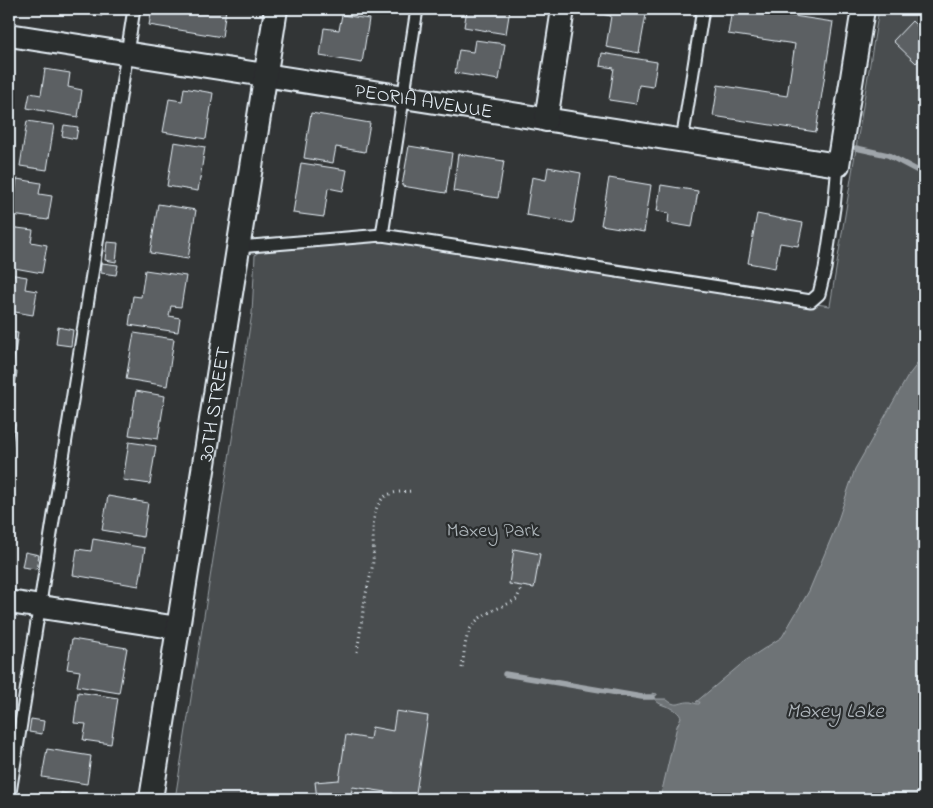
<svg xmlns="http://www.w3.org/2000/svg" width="933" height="808" viewBox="0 0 933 808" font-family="'Indie Flower',sans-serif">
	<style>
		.green { fill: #494d4f; stroke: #989fa4 }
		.water { fill: #6e7376; stroke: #9fa5aa }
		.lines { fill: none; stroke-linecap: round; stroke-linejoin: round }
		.stream { stroke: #9fa5aa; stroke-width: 5.5 }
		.building { fill: #5c6063; stroke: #e8f1f8 }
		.lane-casing { stroke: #e8f1f8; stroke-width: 15 }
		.street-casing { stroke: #e8f1f8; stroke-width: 26 }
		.path { stroke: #e8f1f8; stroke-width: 3; stroke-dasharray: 1 4; stroke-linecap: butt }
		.lane { stroke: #2a2d2e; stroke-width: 11 }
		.street { stroke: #2a2d2e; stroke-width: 22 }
		.labels { text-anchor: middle; stroke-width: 4.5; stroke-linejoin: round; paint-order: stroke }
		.street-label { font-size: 20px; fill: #e8f1f8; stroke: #2a2d2e }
		.park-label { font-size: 20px; fill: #b0b8bd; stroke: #2a2d2e }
		.water-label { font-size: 21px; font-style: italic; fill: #b1b8be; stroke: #2a2d2e }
	</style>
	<rect width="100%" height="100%" fill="#323536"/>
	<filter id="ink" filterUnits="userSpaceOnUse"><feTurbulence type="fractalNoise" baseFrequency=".02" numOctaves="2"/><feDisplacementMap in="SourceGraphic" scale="10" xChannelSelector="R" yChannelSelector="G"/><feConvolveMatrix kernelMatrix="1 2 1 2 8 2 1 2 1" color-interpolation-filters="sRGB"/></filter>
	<g filter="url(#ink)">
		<path class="green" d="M879,9H924V799H175L252,313L255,255L262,249L378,240L830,306Z"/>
		<path class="water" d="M924,349V799H660L677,726L681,717C673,702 656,710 652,693L657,694V695L654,696L656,699H666C677,709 680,701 691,702C694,703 696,704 699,704L700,702H696L745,661L782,637L809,591L835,529L855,469L908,376L918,363L921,353Z"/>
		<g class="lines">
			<g class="stream">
				<path d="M856,148L888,155L924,174"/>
				<path d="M505,674L642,697H653"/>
			</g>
		</g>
		<g class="building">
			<path d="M54,9H103L102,16Z"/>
			<path d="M152,9H226L222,37L149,25Z"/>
			<path d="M344,9H382L381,14Z"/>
			<path d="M467,9H510L506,34L464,27Z"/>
			<path d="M596,9H647L639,53L606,47L611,16L596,13Z"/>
			<path d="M732,9H748L833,22L816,132L713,116L718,85L787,96L795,44L728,34Z"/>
			<path d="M342,15L369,19L362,63L320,56L324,28L339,30Z"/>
			<path d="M912,21L924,33V55L916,63L893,41Z"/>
			<path d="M475,40L505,44L499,80L455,73L459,50L473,52Z"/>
			<path d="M602,53L657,62L653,87L639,85L636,104L609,100L614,68L600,66Z"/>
			<path d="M45,69L70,73L68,87L82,90L78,117L27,108L30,93L41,95Z"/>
			<path d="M184,88L213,93L206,139L163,132L169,99L182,101Z"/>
			<path d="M311,113L370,123L365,152L336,147L333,163L304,158Z"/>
			<path d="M27,121L54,125L47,170L20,166Z"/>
			<path d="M64,125L78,127L76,139L62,136Z"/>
			<path d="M174,142L205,147L198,191L167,186Z"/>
			<path d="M409,146L452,153L446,193L402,186Z"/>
			<path d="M458,154L504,161L498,198L453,191Z"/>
			<path d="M301,163L347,170L343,191L328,188L324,217L293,213Z"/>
			<path d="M548,167L581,173L573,223L526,215L532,177L546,180Z"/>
			<path d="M609,178L651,185L644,232L601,225Z"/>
			<path d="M17,179L41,183L39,194L52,196L48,220L12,215Z"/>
			<path d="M661,185L698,191L692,227L668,223L669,213L657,211Z"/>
			<path d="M158,204L196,210L188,259L150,253Z"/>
			<path d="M757,214L803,223L798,246L780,243L775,268L748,263Z"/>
			<path d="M9,227L33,230L31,242L47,245L42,273L9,267Z"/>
			<path d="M107,242L118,243L116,262L105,260Z"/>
			<path d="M102,263L118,265L116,275L101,273Z"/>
			<path d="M145,270L186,276L181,307L171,306L169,316L180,318L178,332L129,325L133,296L141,297Z"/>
			<path d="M9,274L27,277L25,289L37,291L33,315L9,311Z"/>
			<path d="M58,327L73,330L71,346L56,344Z"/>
			<path d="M9,332L18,333L13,366L9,365Z"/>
			<path d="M134,333L174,339L167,386L126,379Z"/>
			<path d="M9,371L17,372L10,417H9Z"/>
			<path d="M136,391L165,396L158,439L129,435Z"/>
			<path d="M9,423L15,424L9,463Z"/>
			<path d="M129,442L156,446L150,484L123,480Z"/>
			<path d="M108,496L148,503L143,537L102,530Z"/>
			<path d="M93,539L145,548L139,586L73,575L77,549L91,551Z"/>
			<path d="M514,549L540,554L534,588L509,584Z"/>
			<path d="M25,552L39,555L36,569L22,567Z"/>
			<path d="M72,639L127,648L119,693L77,686L80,671L67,669Z"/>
			<path d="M78,692L118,698L111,744L83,740L86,724L74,723Z"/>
			<path d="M396,711L428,716L415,799H392L393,793L353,787L349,799H317L315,782L339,780L346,735L370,739L372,727L393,731Z"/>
			<path d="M31,719L44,721L42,734L29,732Z"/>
			<path d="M47,749L91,756L87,784L42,777Z"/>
			<path d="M61,793L101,799H60Z"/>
		</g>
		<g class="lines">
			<g class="lane-casing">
				<g id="lane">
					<path d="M682,141L703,9"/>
					<path d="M382,235L417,9"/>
					<path d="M239,247L382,235L811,301L819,294L825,269L834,208L838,165"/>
					<path d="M9,799L134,9"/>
				</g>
			</g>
			<g class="street-casing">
				<g id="street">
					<path id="s1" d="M9,35L838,165L863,9"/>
					<path d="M546,120L563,9"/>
					<path d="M9,602L178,628"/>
					<path id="s2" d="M151,799L276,9"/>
				</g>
			</g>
			<g class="path">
				<path d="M357,652C360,634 362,617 365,599C367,586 372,574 373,561C375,541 368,514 383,498C391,491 403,492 413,491"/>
				<path d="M462,668C464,657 464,645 468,634C475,613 501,609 517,599L521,588"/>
			</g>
			<use href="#lane" class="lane"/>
			<use href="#street" class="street"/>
		</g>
	</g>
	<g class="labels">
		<g class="street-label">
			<text dy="7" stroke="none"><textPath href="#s1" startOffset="420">PEORIA AVENUE</textPath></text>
			<text dy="7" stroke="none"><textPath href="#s2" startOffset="400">30TH STREET</textPath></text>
		</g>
		<g class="park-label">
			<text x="493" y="536">Maxey Park</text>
		</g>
		<g class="water-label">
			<text x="835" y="717">Maxey Lake</text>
		</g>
	</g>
	<rect width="933" height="808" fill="none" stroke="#2a2d2e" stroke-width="30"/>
	<rect x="15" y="15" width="903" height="778" fill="none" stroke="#e8f1f8" stroke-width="2" filter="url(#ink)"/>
</svg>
